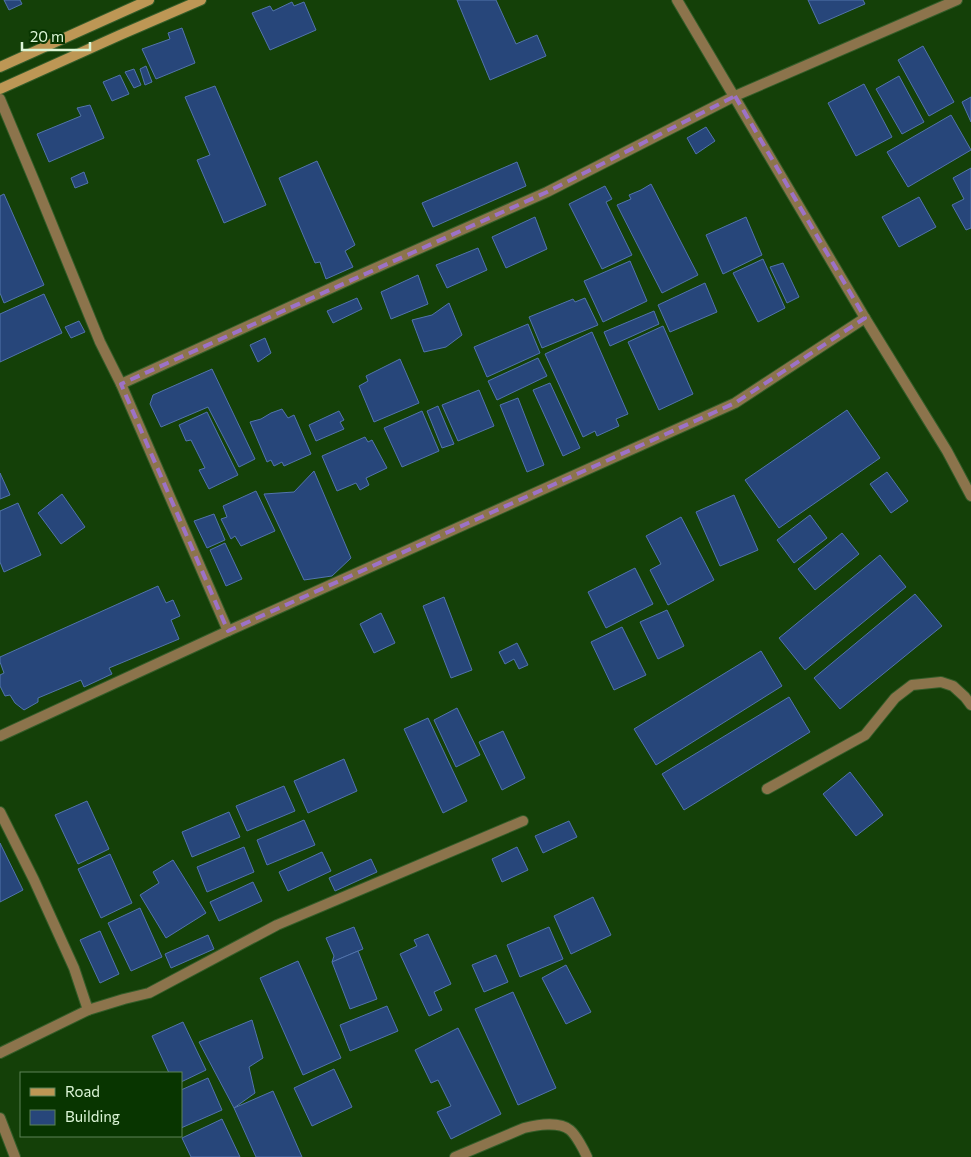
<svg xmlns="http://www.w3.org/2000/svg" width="971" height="1157" viewBox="0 0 971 1157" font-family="Commissioner,sans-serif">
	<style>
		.building { fill: #27467a; stroke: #5274ac }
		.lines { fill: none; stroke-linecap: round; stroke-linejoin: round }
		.service-casing { stroke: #345d29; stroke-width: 12 }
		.minor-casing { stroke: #345d29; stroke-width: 12 }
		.secondary-casing { stroke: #345d29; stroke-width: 12 }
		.service { stroke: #8c744c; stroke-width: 10 }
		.minor { stroke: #8c744c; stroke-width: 10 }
		.secondary { stroke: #bd9755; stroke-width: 10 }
		.marked { fill: none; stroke: #9d72c7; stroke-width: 4; stroke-dasharray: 10 6; stroke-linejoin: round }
	</style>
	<rect width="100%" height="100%" fill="#144008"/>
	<g class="building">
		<path d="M4,0H20L22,4L9,10Z"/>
		<path d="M457,0H496L516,44L537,35L546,56L490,80Z"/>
		<path d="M808,0H863L865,4L819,24Z"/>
		<path d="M292,2L294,6L304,2L316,30L270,50L252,13L270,6L273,11Z"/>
		<path d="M182,28L195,63L156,79L142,49L170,39L168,33Z"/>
		<path d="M923,46L954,102L929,116L898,60Z"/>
		<path d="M146,66L152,82L145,85L140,69Z"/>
		<path d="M134,69L141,85L134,88L125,72Z"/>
		<path d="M120,75L129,94L112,101L103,82Z"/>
		<path d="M899,76L924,122L902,134L876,89Z"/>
		<path d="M864,84L892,137L856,156L828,103Z"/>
		<path d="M215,86L266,205L224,223L197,160L210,155L185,97Z"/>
		<path d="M971,97V122L962,102Z"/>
		<path d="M90,105L104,138L49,162L37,134L81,116L77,108Z"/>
		<path d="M951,115L971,150L908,187L887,152Z"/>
		<path d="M706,127L715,141L696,154L687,138Z"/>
		<path d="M317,161L355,245L345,251L353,267L326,279L320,262L315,263L279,178Z"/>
		<path d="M517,162L526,186L433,227L422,203Z"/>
		<path d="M971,168V228L966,230L952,205L964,199L953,178Z"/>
		<path d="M84,172L88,183L75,188L71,178Z"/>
		<path d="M651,184L698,275L662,293L617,205L631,199L629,195L641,190Z"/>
		<path d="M605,186L612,199L606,202L632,255L602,269L569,204Z"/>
		<path d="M4,194L44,285L4,303L0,293V196Z"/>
		<path d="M919,197L936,227L899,247L882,217Z"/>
		<path d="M535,217L547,249L506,268L492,237Z"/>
		<path d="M746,217L762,255L723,274L706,235Z"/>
		<path d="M478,248L487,270L447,288L436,265Z"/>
		<path d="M763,259L785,308L758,322L733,273Z"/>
		<path d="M630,261L647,301L603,322L584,281Z"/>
		<path d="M783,263L799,297L787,303L770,267Z"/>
		<path d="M418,275L428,304L391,319L381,292Z"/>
		<path d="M705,283L717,312L670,332L658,305Z"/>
		<path d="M44,294L62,333L0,362V314Z"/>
		<path d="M357,298L362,309L333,323L327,311Z"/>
		<path d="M585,298L598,325L542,348L529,317L573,299L575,302Z"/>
		<path d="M449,303L462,335L446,347L424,352L412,320L432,315Z"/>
		<path d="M654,311L659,324L610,346L604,332Z"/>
		<path d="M79,321L85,332L71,338L65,327Z"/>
		<path d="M528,324L540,353L487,377L474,347Z"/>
		<path d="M663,326L693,394L659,410L628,342Z"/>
		<path d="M592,332L628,414L616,419L619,426L597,436L595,431L583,437L545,354Z"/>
		<path d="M265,338L271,353L258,362L250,345Z"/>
		<path d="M538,358L547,376L497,400L488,381Z"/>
		<path d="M400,359L419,403L374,422L359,386L368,381L366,376Z"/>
		<path d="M212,369L255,459L239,467L208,407L161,427L150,404L153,395Z"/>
		<path d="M550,383L580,448L563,456L533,390Z"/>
		<path d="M479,390L494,426L458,441L442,405Z"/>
		<path d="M518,398L544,465L527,472L500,405Z"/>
		<path d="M438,406L454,444L442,448L427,411Z"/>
		<path d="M282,409L288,418L294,415L311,454L284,466L282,462L274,466L271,460L267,462L250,422L261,419L271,413Z"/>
		<path d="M847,410L880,458L779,528L745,480Z"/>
		<path d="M339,411L344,420L340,422L344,429L316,441L309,425Z"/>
		<path d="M422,411L439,451L402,467L384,428Z"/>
		<path d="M207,412L238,475L209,489L199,470L205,468L191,440L186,441L179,425Z"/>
		<path d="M365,437L368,442L372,440L387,468L366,478L369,485L360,490L356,483L337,491L322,456Z"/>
		<path d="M314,471L351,558L332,576L304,580L264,494L294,492Z"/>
		<path d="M887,472L908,501L891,513L870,484Z"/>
		<path d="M0,473L10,495L0,499Z"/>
		<path d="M256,491L275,531L241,546L235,536L231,539L221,519L227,517L223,506Z"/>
		<path d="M62,494L85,527L61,544L38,513Z"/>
		<path d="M734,495L758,550L720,566L696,512Z"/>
		<path d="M18,503L41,555L4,572L0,562V511Z"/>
		<path d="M214,514L225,540L207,548L194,521Z"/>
		<path d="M810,515L827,538L794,563L777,540Z"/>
		<path d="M681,517L714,580L668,605L650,570L661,564L646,536Z"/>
		<path d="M842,533L859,554L815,590L798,569Z"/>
		<path d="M225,543L242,579L226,586L210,550Z"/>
		<path d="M880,555L906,587L805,670L779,638Z"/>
		<path d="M635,568L653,604L606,628L588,592Z"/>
		<path d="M158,586L166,603L173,600L180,616L171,620L179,639L109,668L112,674L84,687L81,680L38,698V702L24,710L15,703L10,695L5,696L0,686V675L4,673L0,662V657Z"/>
		<path d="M915,594L942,626L840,709L814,678Z"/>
		<path d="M444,597L472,670L451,678L423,606Z"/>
		<path d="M667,610L684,646L658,659L640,622Z"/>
		<path d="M381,613L395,643L374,653L360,624Z"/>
		<path d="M622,627L646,675L614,690L591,642Z"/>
		<path d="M517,643L528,665L519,669L514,659L505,664L499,652Z"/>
		<path d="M761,651L782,686L656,765L634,729Z"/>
		<path d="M789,697L810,732L684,810L662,774Z"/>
		<path d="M457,708L480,755L456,767L434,720Z"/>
		<path d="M428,718L467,801L443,813L404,729Z"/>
		<path d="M503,731L525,778L502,790L479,742Z"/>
		<path d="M344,759L357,791L308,813L294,781Z"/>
		<path d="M850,772L883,815L856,836L823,794Z"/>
		<path d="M284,786L295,811L247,831L236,806Z"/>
		<path d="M87,801L109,849L78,864L55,815Z"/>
		<path d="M229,812L240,837L192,857L182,832Z"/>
		<path d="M304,820L315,845L267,865L257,840Z"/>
		<path d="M569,821L577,837L543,853L535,836Z"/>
		<path d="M0,843L23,890L0,902Z"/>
		<path d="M244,847L254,872L207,892L197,867Z"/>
		<path d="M517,847L528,870L502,882L492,859Z"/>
		<path d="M322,852L331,871L288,891L279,872Z"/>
		<path d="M110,854L132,903L101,918L78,869Z"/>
		<path d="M371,859L377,872L335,891L329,878Z"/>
		<path d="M173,860L206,913L166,938L140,895L159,883L153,872Z"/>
		<path d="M253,882L262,901L219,921L210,902Z"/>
		<path d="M593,897L611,935L571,954L554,916Z"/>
		<path d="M140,908L162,957L131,971L108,923Z"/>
		<path d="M354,927L363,949L332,962L334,956L326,938Z"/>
		<path d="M549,927L563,959L520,977L507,945Z"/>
		<path d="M100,931L119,974L100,983L80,940Z"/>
		<path d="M428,934L451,984L434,992L442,1010L429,1016L400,954L417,946L414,940Z"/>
		<path d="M208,935L214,949L171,968L165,954Z"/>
		<path d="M358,951L377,999L350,1009L332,962Z"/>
		<path d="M496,955L508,982L484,992L472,965Z"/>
		<path d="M298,961L341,1058L303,1075L260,978Z"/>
		<path d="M566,965L591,1012L566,1024L542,978Z"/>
		<path d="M513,992L556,1088L518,1105L475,1009Z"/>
		<path d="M387,1006L398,1031L350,1051L340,1025Z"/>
		<path d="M252,1020L263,1058L249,1067L255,1093L234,1108L199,1042Z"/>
		<path d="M183,1022L206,1070L181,1082V1073H169L152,1036Z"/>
		<path d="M458,1028L501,1114L451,1139L437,1112L451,1106L438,1080L431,1083L415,1050Z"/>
		<path d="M334,1069L352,1107L312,1126L294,1088Z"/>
		<path d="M208,1078L222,1110L181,1128V1090Z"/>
		<path d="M273,1091L302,1157H256L234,1108Z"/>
		<path d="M222,1119L240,1157H191L182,1138Z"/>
	</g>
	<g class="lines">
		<g class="service-casing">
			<path id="service" d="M767,789L865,735L895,698L912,685L941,682L953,686L965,697L971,705"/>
		</g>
		<g class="minor-casing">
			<g id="minor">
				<path d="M677,0L865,318L947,451L971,496"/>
				<path d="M0,99L36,185L100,342L121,384L228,631"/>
				<path d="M121,384L353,278L547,192L735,96L957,0"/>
				<path d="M0,736L228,631L735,403L865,318"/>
				<path d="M0,812L34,880L74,968L88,1010L124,999L149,993L277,925L523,821"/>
				<path d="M0,1053L88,1010"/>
				<path d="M0,1118L15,1157"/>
				<path d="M455,1157L524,1128C536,1125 559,1121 570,1130C576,1135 584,1150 587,1157"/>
			</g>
		</g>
		<g class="secondary-casing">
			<g id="secondary">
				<path d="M0,67L149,0"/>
				<path d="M0,89L120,35L201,0"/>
			</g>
		</g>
		<use href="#service" class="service"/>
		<use href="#minor" class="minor"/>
		<use href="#secondary" class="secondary"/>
	</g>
	<path class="marked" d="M735,96L865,318L735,403L228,631L121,384L547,192Z"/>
	<rect x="20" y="1072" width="162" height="65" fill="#083500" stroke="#5d8256"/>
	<rect x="30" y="1088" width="25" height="8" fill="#bd9755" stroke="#5d8256"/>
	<text x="65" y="1097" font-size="15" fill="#dcf5d6">Road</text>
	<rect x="30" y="1110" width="25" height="15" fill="#27467a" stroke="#5d8256"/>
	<text x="65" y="1122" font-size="15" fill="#dcf5d6">Building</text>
	<path d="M22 42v8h68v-8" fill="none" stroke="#dcf5d6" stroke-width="2.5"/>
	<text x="30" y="42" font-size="15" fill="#dcf5d6" stroke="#083500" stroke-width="4" paint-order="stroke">20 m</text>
</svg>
